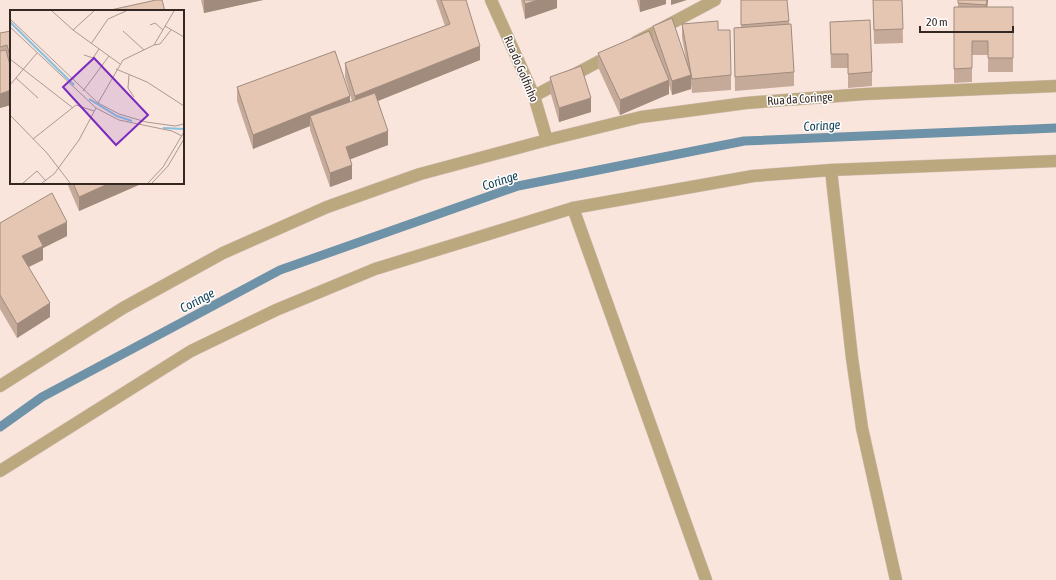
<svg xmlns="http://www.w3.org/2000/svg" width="1056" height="580" viewBox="0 0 1056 580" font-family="'Asap Condensed',sans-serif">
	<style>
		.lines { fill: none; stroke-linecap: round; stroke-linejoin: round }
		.stream { stroke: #6e92a7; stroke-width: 9 }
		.minor-casing { stroke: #d7c3bb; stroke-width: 13 }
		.minor { stroke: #bca87f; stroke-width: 12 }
		.wall { fill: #c5aa9a }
		.shaded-wall { fill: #a08b7d }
		.building { fill: #e5c6b3; stroke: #a08b7d }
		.labels { text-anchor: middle; stroke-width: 3; stroke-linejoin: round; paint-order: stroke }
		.street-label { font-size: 12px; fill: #352823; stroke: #fff }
		.water-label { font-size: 13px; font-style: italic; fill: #0f3f55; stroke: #fff }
		.inset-river { fill: none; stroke: #87c0e0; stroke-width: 2 }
		.inset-road { fill: none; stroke: #ab9992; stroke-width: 1 }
		.view { fill: #7b2cbf; fill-opacity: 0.15; stroke: #7b2cbf; stroke-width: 2 }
		.inset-edge { fill: none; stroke: #352823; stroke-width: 2 }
	</style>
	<rect width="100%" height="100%" fill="#fae5dc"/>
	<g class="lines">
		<path class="stream" d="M0,427L42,397L280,270L518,186L744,141L1056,128"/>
		<g class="minor-casing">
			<g id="minor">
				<path d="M491,0L534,96L547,140"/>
				<path d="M636,42L715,0"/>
				<path d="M534,96L611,55"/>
				<path d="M831,170L852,358L862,428L896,580"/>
				<path d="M573,208L706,580"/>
				<path d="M0,386L123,308L223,253L327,207L420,174L547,140L641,117L746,103L865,94L1056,86"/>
				<path d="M0,471L191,351L276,310L375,269L573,208L753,176L831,170L1056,161"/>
			</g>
		</g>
		<use href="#minor" class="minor"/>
	</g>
	<g class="wall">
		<path d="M201,0H263L204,13Z"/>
		<path d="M436,0H466L480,60L378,101L388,145L350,159L352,179L330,187L310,130V126L253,149L237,101V87L350,102L352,101L345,77V63L445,26Z"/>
		<path d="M521,0H557V8L525,19Z"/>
		<path d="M637,0H666V4L640,12Z"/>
		<path d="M741,0L789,21L794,72V86L735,91L734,28L741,27Z"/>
		<path d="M873,0H902L903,43L874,44Z"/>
		<path d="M958,0H988L987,7H1013V72H988V55H972V82L954,83V7H958Z"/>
		<path d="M830,22L872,72V86L848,88V68H831L830,36Z"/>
		<path d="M682,24L718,30L731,75V90L692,93L691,84V89L672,95L669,85V94L620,115L598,67V53L653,40V26L687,64L682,38Z"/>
		<path d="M11,31V105L0,108V33Z"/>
		<path d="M550,77L591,112L559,122L550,91Z"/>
		<path d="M67,183H141V184L79,211Z"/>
		<path d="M0,223L67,236L43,248V260L29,267L50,317L17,338L0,309Z"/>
	</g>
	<g class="shaded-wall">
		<path d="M204,0H263L204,13Z"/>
		<path d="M538,0H557V8L525,19V4Z"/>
		<path d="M640,0H666V4L640,12Z"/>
		<path d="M671,0H687L671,5Z"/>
		<path d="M987,0H988L986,19V5Z"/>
		<path d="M480,46V60L355,110V96Z"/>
		<path d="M691,75V89L672,95V81Z"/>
		<path d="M669,80V94L620,115V100Z"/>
		<path d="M11,90V105L0,108V94Z"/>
		<path d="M350,96V110L310,116V126L253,149V135Z"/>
		<path d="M591,98V112L559,122V108Z"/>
		<path d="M388,131V145L346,161V147Z"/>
		<path d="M352,165V179L330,187V173Z"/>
		<path d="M110,183H141V184L79,211V197Z"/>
		<path d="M67,222V236L43,248V260L22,270V256L38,236Z"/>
		<path d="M50,303V317L17,338V324Z"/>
	</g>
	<g class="building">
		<path d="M156,0H162L165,11H106Z"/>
		<path d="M441,0H466L480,46L355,96L345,63L450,24Z"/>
		<path d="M524,0H538L525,4Z"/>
		<path d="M741,0H787L789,21L741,25Z"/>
		<path d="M873,0H902L903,29L874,30Z"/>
		<path d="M958,0H987L986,5L958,3Z"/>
		<path d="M954,7H1013V58H988V41H972V68L954,69Z"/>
		<path d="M672,18L691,75L672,81L653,26Z"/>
		<path d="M870,20L872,72L848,74V54H831L830,22Z"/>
		<path d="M718,21V30H730L731,75L692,79L682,24Z"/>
		<path d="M791,24L794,72L735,77L734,28Z"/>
		<path d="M11,31V60L7,45L0,47V33Z"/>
		<path d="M649,31L669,80L620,100L598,53Z"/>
		<path d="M6,50L11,69V90L0,94V51Z"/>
		<path d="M335,51L350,96L253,135L237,87Z"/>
		<path d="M581,66L591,98L559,108L550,77Z"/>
		<path d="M375,93L388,131L346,147L352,165L330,173L310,116Z"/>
		<path d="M73,183H110L79,197Z"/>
		<path d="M52,193L67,222L38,236L43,246L22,256L50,303L17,324L0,295V223Z"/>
	</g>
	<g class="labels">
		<g class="street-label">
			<text transform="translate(521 69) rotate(67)" y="4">Rua do Golfinho</text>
			<text transform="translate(800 99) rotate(-4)" y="4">Rua da Coringe</text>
		</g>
		<g class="water-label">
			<text transform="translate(822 125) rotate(-3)" y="5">Coringe</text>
			<text transform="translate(500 180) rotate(-18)" y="5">Coringe</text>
			<text transform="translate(197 300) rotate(-28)" y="5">Coringe</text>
		</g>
	</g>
	<g transform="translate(10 10)">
		<rect width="174" height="174" fill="#fae5dc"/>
		<path class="inset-river" d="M0,12L64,75M79,89L107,106L122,111M153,118L174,119"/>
		<path class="inset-road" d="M42,1L63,20L110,54M0,9L88,93L109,104L136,112L165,116L174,114M140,15L145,13L153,20M155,16L174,27M0,17L86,98L109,110L162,121L172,126M63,20L84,1M113,21L134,40M81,34L98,9L116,1M144,35L150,34L161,20M74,45L83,48L89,39M0,49L63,98M106,59L137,72L174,96M119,65L118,78L124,87M6,68L28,88M0,75L27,43M73,81L99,46M88,93L113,50L144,35L164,1M0,105L37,143L60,173M23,129L66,95L84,101M13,173L27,161L36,171M32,173L44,164L69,130L86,98M138,173L153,157L174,122M142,173L158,156L174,129"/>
		<path class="view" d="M84,48L138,105L106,135L53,77Z"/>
		<rect width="174" height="174" class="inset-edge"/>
	</g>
	<path d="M920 26v6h93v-6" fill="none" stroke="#352823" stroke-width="2"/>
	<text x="926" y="26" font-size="12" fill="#352823" stroke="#ffffff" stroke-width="3" paint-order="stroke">20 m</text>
</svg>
